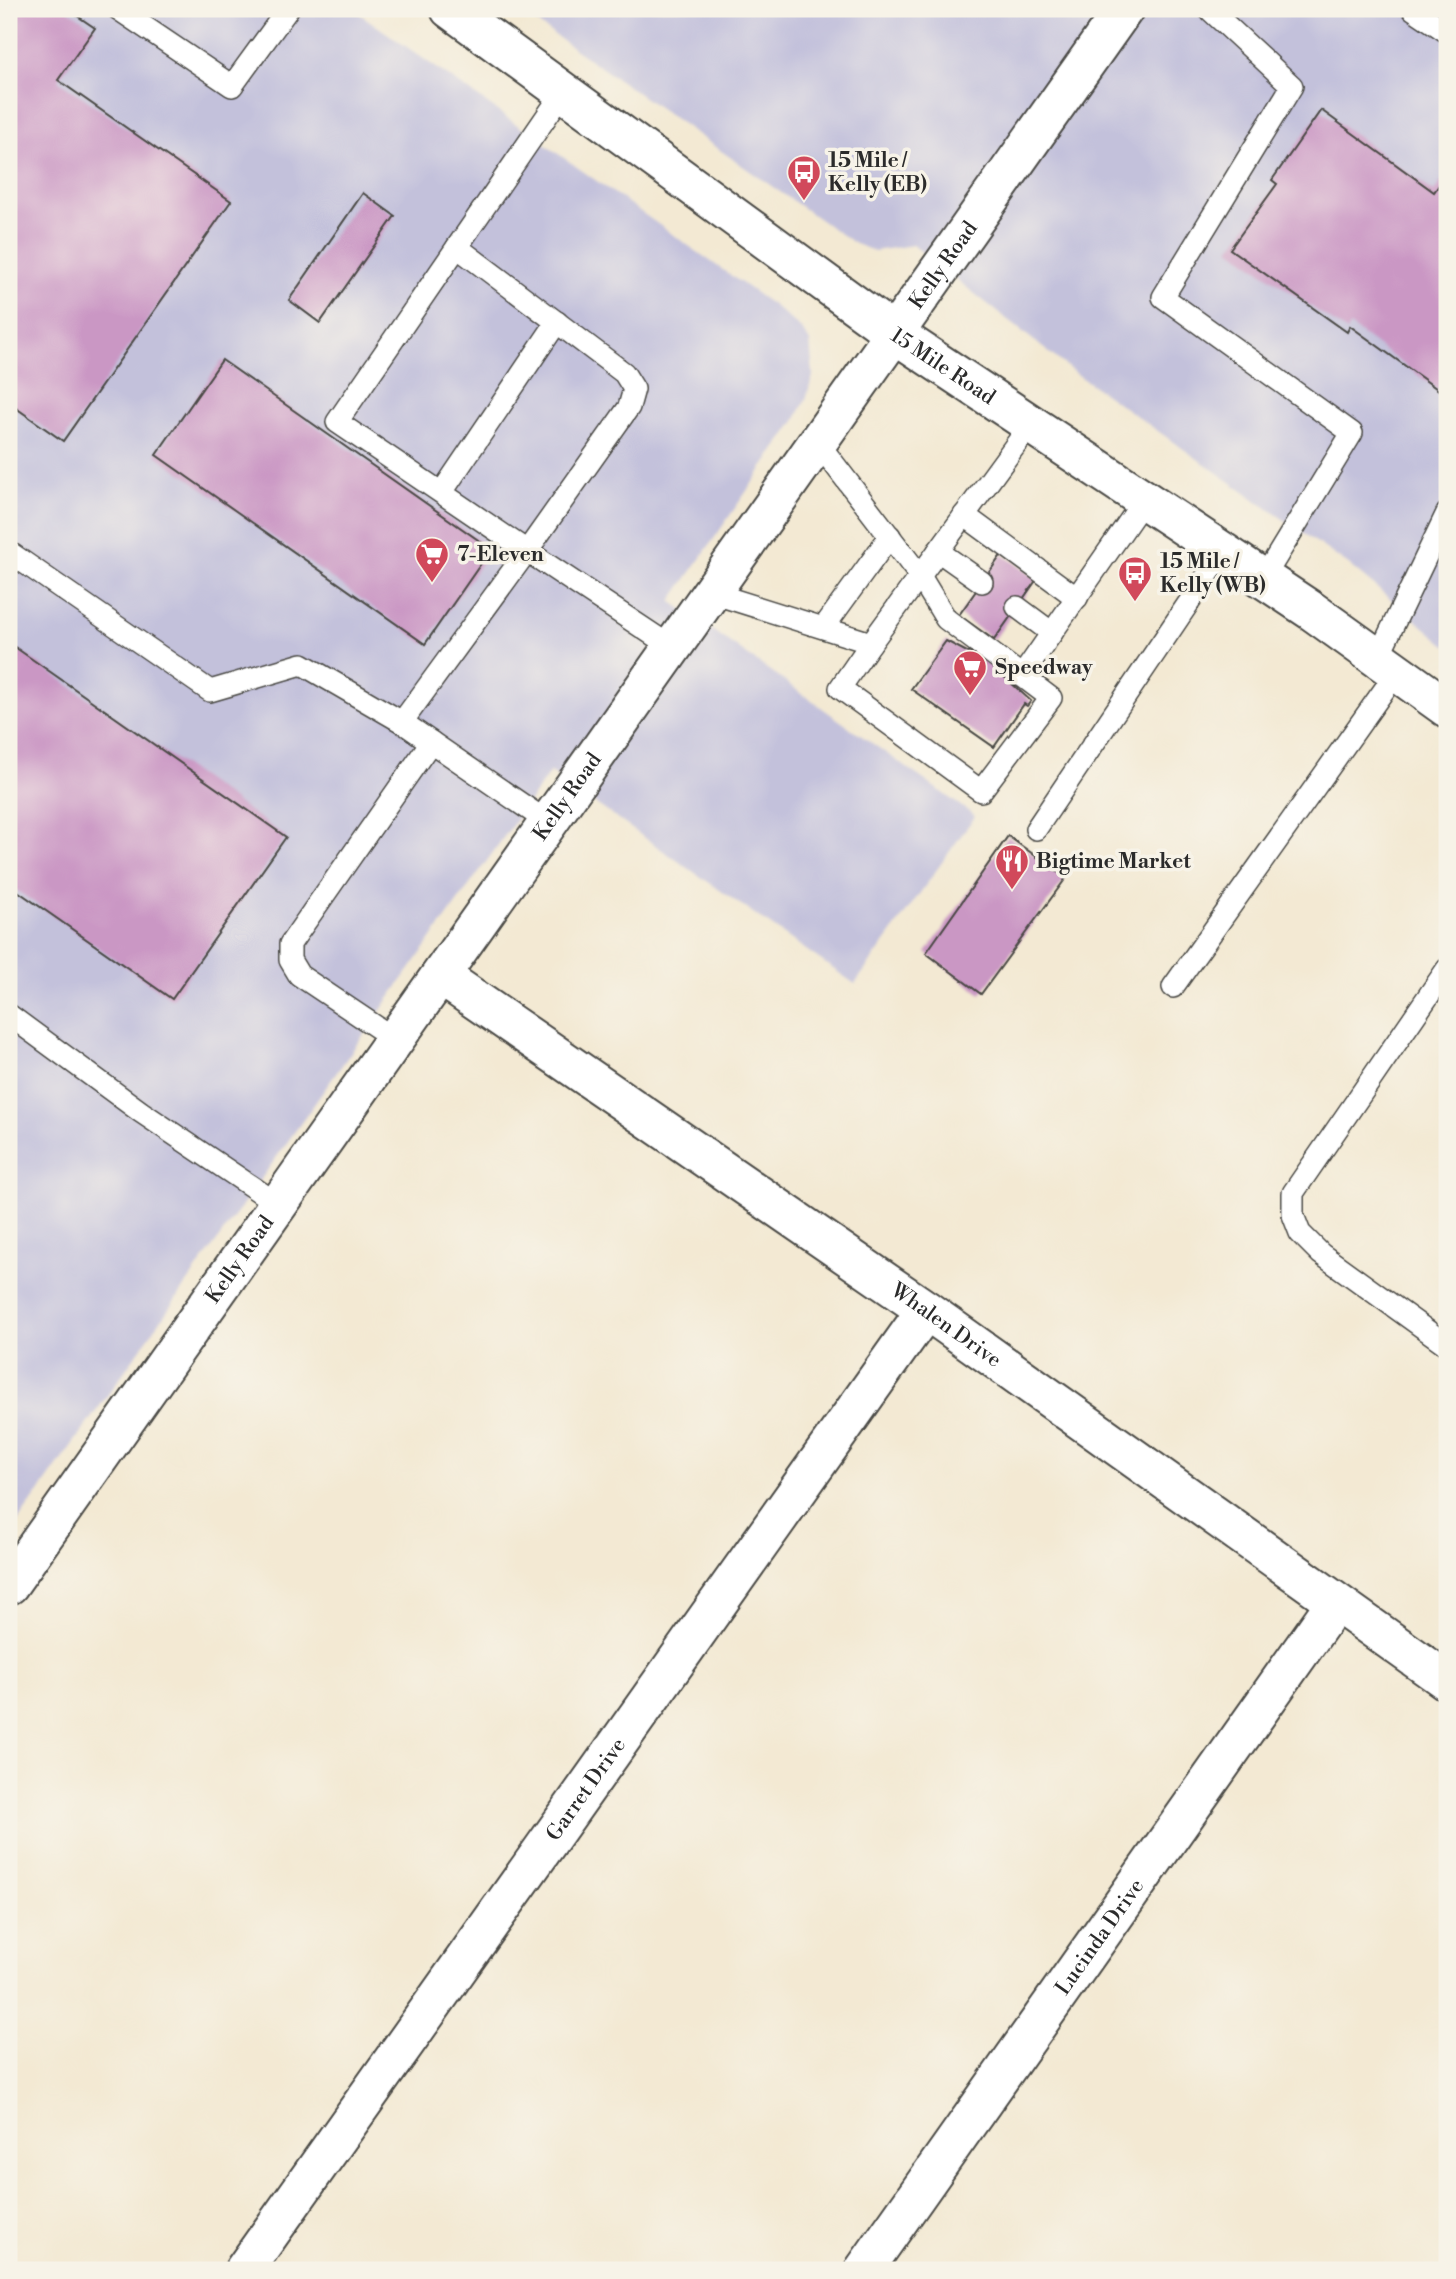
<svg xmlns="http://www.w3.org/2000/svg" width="1456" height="2279" viewBox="0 0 1456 2279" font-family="'Libre Bodoni',serif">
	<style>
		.industrial { fill: #c3c1db }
		.building { fill: #ca97c4 }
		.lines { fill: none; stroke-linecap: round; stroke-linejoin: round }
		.service-casing { stroke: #494844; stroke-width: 24 }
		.minor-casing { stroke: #494844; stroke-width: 42 }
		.tertiary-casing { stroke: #494844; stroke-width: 42 }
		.secondary-casing { stroke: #494844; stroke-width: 42 }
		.service { stroke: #fff; stroke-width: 21 }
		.minor { stroke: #fff; stroke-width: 38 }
		.tertiary { stroke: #fff; stroke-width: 38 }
		.secondary { stroke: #fff; stroke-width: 38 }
		.labels { text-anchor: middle; stroke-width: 7; stroke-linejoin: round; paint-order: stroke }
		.poi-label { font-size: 21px; font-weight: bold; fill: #2b2b2b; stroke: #f7f3e8; text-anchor: start }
		.street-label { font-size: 21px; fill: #2b2b2b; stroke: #f7f3e8 }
	</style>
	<rect width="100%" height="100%" fill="#f7f3e8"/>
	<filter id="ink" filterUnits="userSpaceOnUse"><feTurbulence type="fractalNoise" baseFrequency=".0143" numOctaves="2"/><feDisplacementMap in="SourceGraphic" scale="14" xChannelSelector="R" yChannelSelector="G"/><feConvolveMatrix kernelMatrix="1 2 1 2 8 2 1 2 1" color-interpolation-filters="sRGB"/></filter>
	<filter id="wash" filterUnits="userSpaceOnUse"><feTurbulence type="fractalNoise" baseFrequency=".00686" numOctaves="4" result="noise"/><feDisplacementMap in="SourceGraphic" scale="28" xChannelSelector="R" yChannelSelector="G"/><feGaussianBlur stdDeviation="1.57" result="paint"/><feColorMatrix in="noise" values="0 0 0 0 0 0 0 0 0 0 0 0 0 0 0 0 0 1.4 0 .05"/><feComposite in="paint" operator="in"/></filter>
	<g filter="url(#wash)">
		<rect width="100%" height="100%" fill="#f3e9d3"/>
		<g class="industrial">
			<path d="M9,9H353L774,306L801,329L810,342L813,376L806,399L795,421L671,601L975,816L855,984L550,772L9,1534Z"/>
			<path d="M517,9H1447V646L1350,566L1071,370L913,245L874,251L855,244Z"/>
		</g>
		<g id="blocks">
			<g class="building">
				<path d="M9,9H67L95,28L58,80L231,201L63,441L9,403Z"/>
				<path d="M1321,110L1434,192L1447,174V396L1350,326L1347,332L1230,249L1277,184L1272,180Z"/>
				<path d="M363,193L395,216L320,323L289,300Z"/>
				<path d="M222,360L491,549L425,644L156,455Z"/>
				<path d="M1002,554L1037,579L994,640L959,615Z"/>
				<path d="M946,641L990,664L1031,701L1027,706L1024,704L994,747L911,689Z"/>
				<path d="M9,643L286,837L172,999L9,885Z"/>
				<path d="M1008,836L1066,878L981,994L926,953Z"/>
			</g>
		</g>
	</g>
	<g filter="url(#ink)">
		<use href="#blocks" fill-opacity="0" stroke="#494844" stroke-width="2"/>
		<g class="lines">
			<g class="service-casing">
				<g id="service">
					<path d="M118,9L232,86L288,9"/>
					<path d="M1209,9L1292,86L1163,297L1352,433L1263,579"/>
					<path d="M1413,9L1447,32"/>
					<path d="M457,247L624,373L634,389L629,407L527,551L673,648"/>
					<path d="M818,443L920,576L946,619L1022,676L1144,500"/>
					<path d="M442,492L557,322"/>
					<path d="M964,515L1077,598"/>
					<path d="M938,551L982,582"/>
					<path d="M9,552L210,691L302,664L402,722"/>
					<path d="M712,593L871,643L1031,424"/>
					<path d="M1017,607L1052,633"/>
					<path d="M824,627L890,536"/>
					<path d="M871,643L840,688L981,791L1051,698L1022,676"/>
					<path d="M1378,657L1447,513"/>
					<path d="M431,742L402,722L527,551L337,422L564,91"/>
					<path d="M1036,829L1223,552"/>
					<path d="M1447,969L1293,1193V1215L1300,1233L1321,1254L1447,1345"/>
					<path d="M1173,987L1397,672"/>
					<path d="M9,1015L141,1112L279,1205"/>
					<path d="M396,1040L299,975L290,960V944L431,742L549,823"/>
				</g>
			</g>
			<g class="minor-casing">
				<g id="minor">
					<path id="s1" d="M441,976L926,1310L1447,1681"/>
					<path id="s2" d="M244,2270L926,1310"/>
					<path id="s3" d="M864,2270L1335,1603"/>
				</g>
			</g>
			<g class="tertiary-casing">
				<g id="tertiary">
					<path id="s4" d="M9,1585L1124,9"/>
				</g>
			</g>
			<g class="secondary-casing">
				<g id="secondary">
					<path id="s5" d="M450,9L895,334L1312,611L1447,708"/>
				</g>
			</g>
			<use href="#service" class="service"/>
			<use href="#minor" class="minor"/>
			<use href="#tertiary" class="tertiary"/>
			<use href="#secondary" class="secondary"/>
		</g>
	</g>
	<defs>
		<g id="bus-pin" transform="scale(1.75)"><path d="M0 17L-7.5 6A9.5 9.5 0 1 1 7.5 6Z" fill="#d1495b" stroke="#f7f3e8"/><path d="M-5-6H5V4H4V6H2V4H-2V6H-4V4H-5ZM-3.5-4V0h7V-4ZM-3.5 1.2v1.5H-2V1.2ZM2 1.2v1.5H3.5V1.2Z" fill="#fff"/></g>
		<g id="supermarket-pin" transform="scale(1.75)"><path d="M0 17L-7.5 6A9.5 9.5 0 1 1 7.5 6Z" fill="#d1495b" stroke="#f7f3e8"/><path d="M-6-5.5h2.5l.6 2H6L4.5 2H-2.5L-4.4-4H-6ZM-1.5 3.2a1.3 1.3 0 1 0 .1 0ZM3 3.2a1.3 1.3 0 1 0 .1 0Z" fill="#fff"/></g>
		<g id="restaurant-pin" transform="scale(1.75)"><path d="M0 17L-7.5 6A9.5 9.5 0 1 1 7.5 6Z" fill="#d1495b" stroke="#f7f3e8"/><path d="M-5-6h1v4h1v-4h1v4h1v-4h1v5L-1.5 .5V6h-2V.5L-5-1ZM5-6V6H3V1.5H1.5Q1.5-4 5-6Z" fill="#fff"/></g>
	</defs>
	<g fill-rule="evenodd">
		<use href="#bus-pin" x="804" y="172"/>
		<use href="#supermarket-pin" x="432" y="554"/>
		<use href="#bus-pin" x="1135" y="573"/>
		<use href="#supermarket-pin" x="970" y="667"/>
		<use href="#restaurant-pin" x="1012" y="861"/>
	</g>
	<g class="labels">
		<g class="poi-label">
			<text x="828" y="167">15 Mile /<tspan x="828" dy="24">Kelly (EB)</tspan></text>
			<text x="457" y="561">7-Eleven</text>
			<text x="1160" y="568">15 Mile /<tspan x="1160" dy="24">Kelly (WB)</tspan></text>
			<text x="995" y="674">Speedway</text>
			<text x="1036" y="868">Bigtime Market</text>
		</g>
		<g class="street-label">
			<text dy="7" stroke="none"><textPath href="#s4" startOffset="1617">Kelly Road</textPath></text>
			<text dy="7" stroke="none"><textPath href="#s5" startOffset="609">15 Mile Road</textPath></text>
			<text dy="7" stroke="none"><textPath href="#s4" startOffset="966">Kelly Road</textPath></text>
			<text dy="7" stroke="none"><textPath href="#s4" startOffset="399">Kelly Road</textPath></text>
			<text dy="7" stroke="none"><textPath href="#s1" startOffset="614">Whalen Drive</textPath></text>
			<text dy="7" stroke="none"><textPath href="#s2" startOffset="590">Garret Drive</textPath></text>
			<text dy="7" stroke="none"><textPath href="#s3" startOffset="408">Lucinda Drive</textPath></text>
		</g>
	</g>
	<rect width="1456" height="2279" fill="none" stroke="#f7f3e8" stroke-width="35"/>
</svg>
